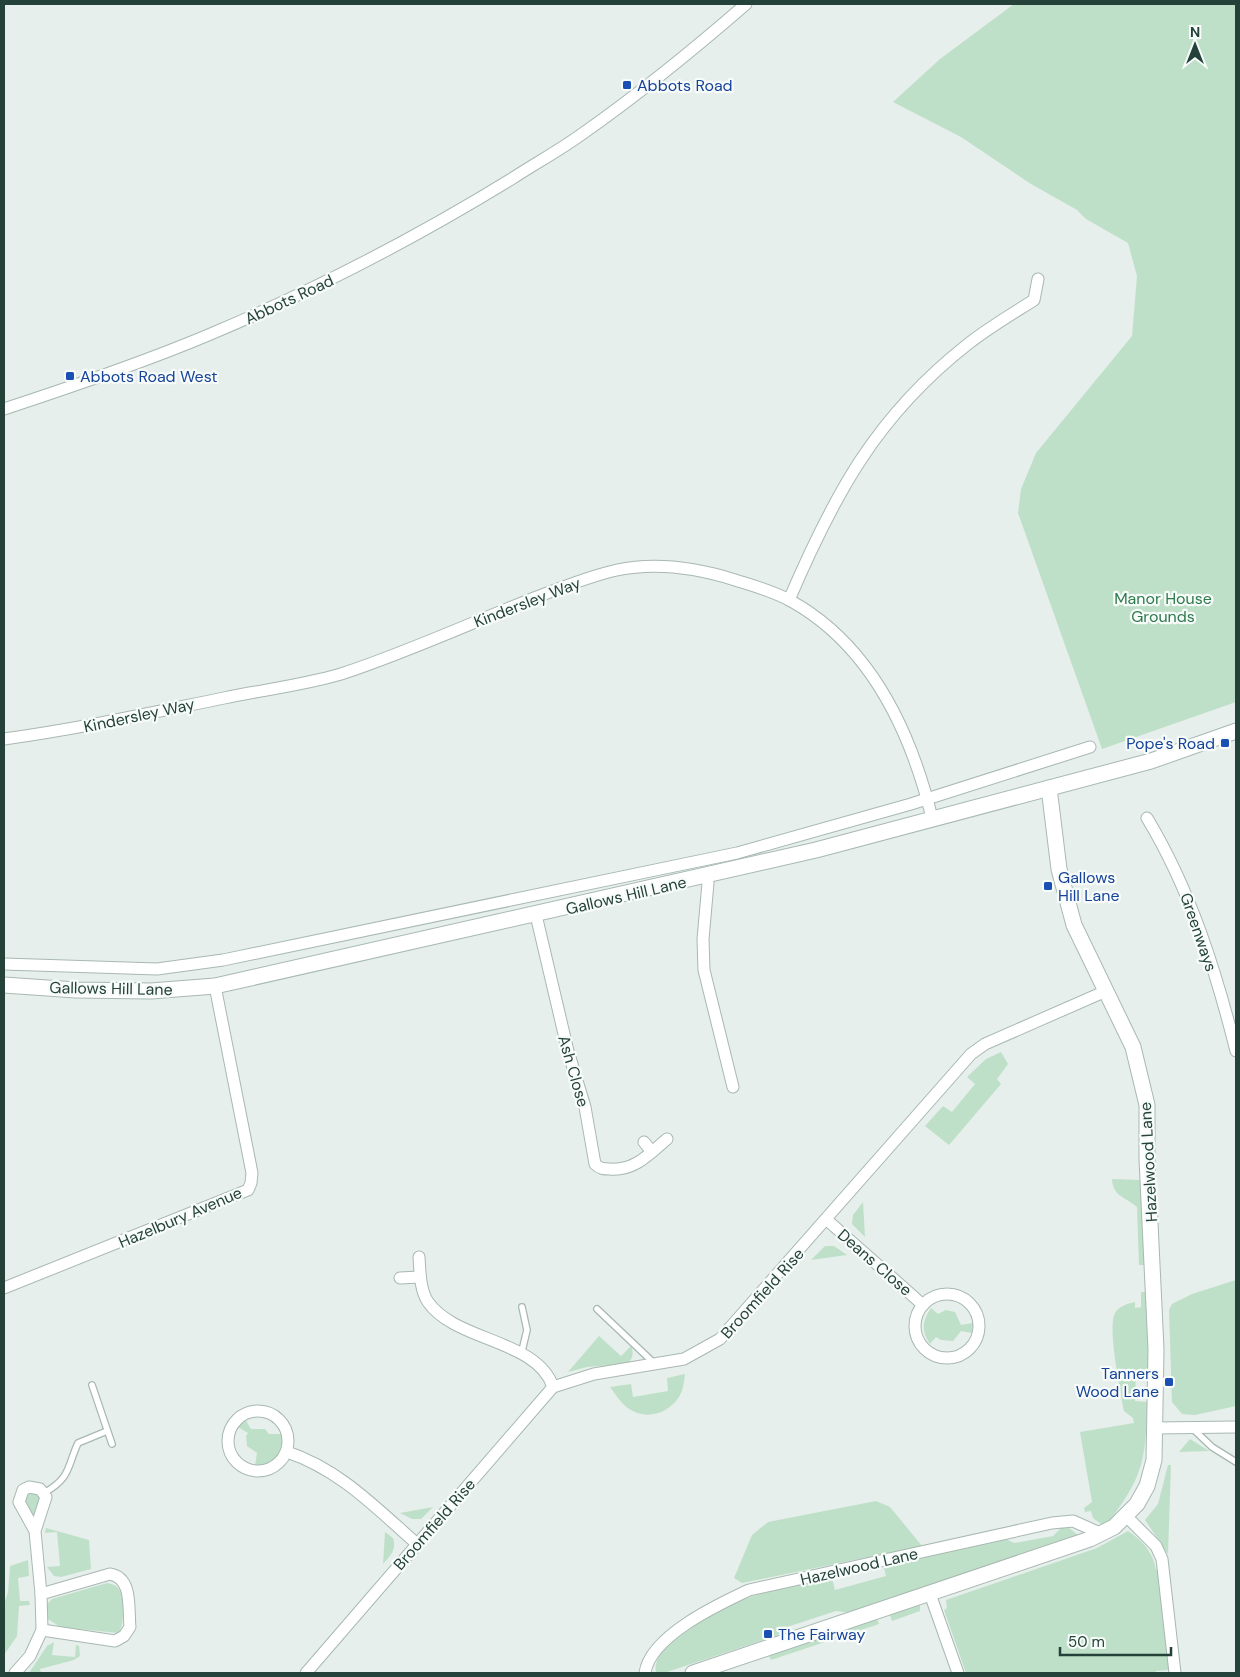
<svg xmlns="http://www.w3.org/2000/svg" width="1240" height="1677" viewBox="0 0 1240 1677" font-family="'DM Sans',sans-serif">
	<style>
		.green { fill: #bfe0c8 }
		.lines { fill: none; stroke-linecap: round; stroke-linejoin: round }
		.service-casing { stroke: #a8b8b2; stroke-width: 8 }
		.minor-casing { stroke: #a8b8b2; stroke-width: 13 }
		.tertiary-casing { stroke: #a8b8b2; stroke-width: 17 }
		.service { stroke: #fff; stroke-width: 5.5 }
		.minor { stroke: #fff; stroke-width: 11 }
		.tertiary { stroke: #fff; stroke-width: 15 }
		.transit-dot { fill: #1a4fb4; stroke: #f7fbf9; stroke-width: 2 }
		.labels { text-anchor: middle; stroke-width: 4.5; stroke-linejoin: round; paint-order: stroke }
		.transit-label { font-size: 16px; fill: #164399; stroke: #f7fbf9; text-anchor: start }
		.street-label { font-size: 16px; fill: #24423a; stroke: #f7fbf9 }
		.park-label { font-size: 16px; fill: #2d7a4b; stroke: #f7fbf9 }
	</style>
	<rect width="100%" height="100%" fill="#e6efeb"/>
	<g class="green">
		<path d="M1014,4H1236V702L1102,749L1018,513L1021,489L1036,453L1132,336L1137,276L1128,243L1086,219L1077,210L1031,184L961,137L893,102L940,59Z"/>
		<path d="M1001,1052L1008,1064L997,1079L1001,1084L949,1145L925,1126L943,1106L952,1112L975,1084L967,1077L986,1059Z"/>
		<path d="M1112,1179L1140,1180L1146,1265H1139L1137,1207C1126,1197 1113,1197 1112,1179Z"/>
		<path d="M863,1202L865,1237L852,1224L853,1215Z"/>
		<path d="M825,1246H834L847,1255L811,1260Z"/>
		<path d="M1236,1280V1406L1195,1415L1182,1414L1172,1402L1169,1310L1172,1304L1192,1294Z"/>
		<path d="M1141,1292H1147L1148,1372H1136L1135,1401L1147,1402C1146,1447 1146,1471 1118,1509C1113,1516 1110,1523 1101,1524L1093,1518L1091,1511L1085,1512L1084,1508L1092,1502L1080,1432L1134,1423L1133,1418L1124,1411C1121,1393 1107,1327 1115,1313C1119,1306 1127,1304 1135,1302V1308L1141,1307Z"/>
		<path d="M931,1308L938,1314L946,1310L955,1312L961,1325L973,1323L972,1333L961,1331L953,1341L941,1340L936,1337L930,1344C921,1331 922,1321 931,1308Z"/>
		<path d="M599,1336L621,1356L631,1346C634,1353 633,1359 627,1364L587,1367L568,1372Z"/>
		<path d="M685,1374C684,1382 683,1391 679,1397C669,1413 647,1420 631,1410C622,1405 616,1395 610,1387L631,1384L633,1397L668,1391L667,1378Z"/>
		<path d="M245,1419L251,1429H265L269,1434H282C284,1453 274,1464 255,1466L257,1453L247,1446L246,1436L248,1433L236,1426Z"/>
		<path d="M1190,1439L1209,1451L1179,1452Z"/>
		<path d="M1168,1465H1171L1168,1554L1145,1520L1158,1504Z"/>
		<path d="M35,1491L40,1498L35,1518L31,1516L25,1499L26,1494Z"/>
		<path d="M876,1501L890,1507L922,1546L742,1583L734,1578L752,1535L768,1522Z"/>
		<path d="M433,1507L421,1519H412L400,1513Z"/>
		<path d="M1062,1527H1068L1078,1535L851,1613L836,1611L787,1627L778,1635L664,1673H656C655,1667 656,1660 660,1655C677,1633 727,1605 753,1596C779,1588 806,1584 832,1578L835,1590L886,1576L883,1564L1006,1539L1014,1543L1053,1536Z"/>
		<path d="M46,1528L89,1540L91,1569L61,1577L54,1576L47,1567L60,1566L57,1532L45,1533Z"/>
		<path d="M1128,1531C1143,1541 1153,1552 1156,1570L1160,1569L1169,1670L1156,1671L1155,1673H966L944,1610L947,1608L946,1600L1097,1548Z"/>
		<path d="M385,1532L393,1538C397,1550 390,1556 383,1564Z"/>
		<path d="M28,1560L29,1576L18,1578L20,1601H29L30,1605L19,1606L17,1636L4,1655V1605L8,1592L10,1566Z"/>
		<path d="M107,1583C113,1584 118,1586 120,1591C124,1599 125,1627 118,1633L60,1627L48,1619L47,1604L52,1599Z"/>
		<path d="M920,1605V1611L892,1621L890,1615Z"/>
		<path d="M877,1619L879,1624L771,1660L768,1654Z"/>
		<path d="M54,1642L52,1655L75,1657L76,1645L79,1646L80,1656L74,1660L40,1669L41,1673H29L47,1646Z"/>
	</g>
	<g class="lines">
		<g class="service-casing">
			<g id="service">
				<path d="M597,1309L655,1364"/>
				<path d="M521,1355L527,1330L522,1307"/>
				<path d="M92,1385L112,1444"/>
				<path d="M1192,1428L1212,1447L1236,1462"/>
				<path d="M44,1493C71,1478 67,1467 78,1443L107,1431"/>
			</g>
		</g>
		<g class="minor-casing">
			<g id="minor">
				<path d="M4,409C74,386 145,362 213,333C317,289 417,237 513,178C536,163 560,150 582,134C639,94 693,50 746,4"/>
				<path d="M789,600C834,495 876,416 968,344C988,328 1012,314 1034,300L1038,279"/>
				<path d="M4,739C78,729 150,713 224,698C262,690 304,685 341,674C405,653 466,625 529,600C558,589 586,577 617,570C656,562 697,568 735,580C754,586 773,591 791,601C872,646 911,732 932,818"/>
				<path d="M1147,818C1190,889 1216,971 1236,1051"/>
				<path d="M706,877L708,883L703,939L704,970L733,1087"/>
				<path d="M536,915L568,1051L585,1107L595,1164C600,1169 604,1169 610,1169C635,1171 649,1154 667,1139"/>
				<path d="M4,964L157,969L223,960L737,853L911,804L1090,747"/>
				<path d="M644,1142L652,1152"/>
				<path d="M827,1220L923,1305"/>
				<path d="M419,1257C420,1272 420,1290 428,1302C456,1342 537,1339 553,1387"/>
				<path d="M400,1278L420,1277"/>
				<path d="M4,1288L248,1190L251,1183L252,1173L215,986"/>
				<circle cx="947" cy="1326" r="32"/>
				<circle cx="258" cy="1441" r="30"/>
				<path d="M1155,1428L1236,1427"/>
				<path d="M287,1452C339,1469 376,1508 417,1544"/>
				<path d="M1126,1516L1156,1546L1162,1559L1175,1673"/>
				<path d="M41,1594L110,1574C133,1578 128,1608 130,1627L124,1636L115,1641L42,1630"/>
				<path d="M930,1594L958,1673"/>
				<path d="M15,1673L30,1656L42,1630L41,1594L35,1531L19,1502L23,1490L29,1487L40,1489L46,1497L35,1531"/>
				<path d="M306,1673L553,1387L594,1374L684,1359L720,1339L971,1054L985,1044L1106,991"/>
				<path d="M645,1673C650,1636 719,1604 749,1590L1052,1523L1073,1521L1102,1534"/>
			</g>
		</g>
		<g class="tertiary-casing">
			<g id="tertiary">
				<path d="M4,985L76,990L151,991L215,986L816,850L1151,761L1236,731"/>
				<path d="M693,1673L1090,1539L1114,1527L1137,1504L1147,1486L1154,1460L1156,1349L1147,1159V1105L1133,1047L1074,925L1059,869L1049,788"/>
			</g>
		</g>
		<use href="#service" class="service"/>
		<use href="#minor" class="minor"/>
		<use href="#tertiary" class="tertiary"/>
	</g>
	<g class="transit-dot">
		<rect x="622" y="80" width="10" height="10" rx="2.5"/>
		<rect x="65" y="371" width="10" height="10" rx="2.5"/>
		<rect x="1220" y="738" width="10" height="10" rx="2.5"/>
		<rect x="1043" y="881" width="10" height="10" rx="2.5"/>
		<rect x="1164" y="1377" width="10" height="10" rx="2.5"/>
		<rect x="763" y="1629" width="10" height="10" rx="2.5"/>
	</g>
	<g class="labels">
		<g class="transit-label">
			<text x="637" y="91">Abbots Road</text>
			<text x="80" y="382">Abbots Road West</text>
			<text x="1215" y="749" text-anchor="end">Pope's Road</text>
			<text x="1058" y="883">Gallows<tspan x="1058" dy="18">Hill Lane</tspan></text>
			<text x="1159" y="1379" text-anchor="end">Tanners<tspan x="1159" dy="18">Wood Lane</tspan></text>
			<text x="778" y="1640">The Fairway</text>
		</g>
		<g class="street-label">
			<text transform="translate(289 299) rotate(-25)" y="6">Abbots Road</text>
			<text transform="translate(527 602) rotate(-21)" y="6">Kindersley Way</text>
			<text transform="translate(139 715) rotate(-12)" y="6">Kindersley Way</text>
			<text transform="translate(626 895) rotate(-13)" y="6">Gallows Hill Lane</text>
			<text transform="translate(1199 932) rotate(71)" y="6">Greenways</text>
			<text transform="translate(111 988) rotate(1)" y="6">Gallows Hill Lane</text>
			<text transform="translate(574 1071) rotate(74)" y="6">Ash Close</text>
			<text transform="translate(1148 1162) rotate(-93)" y="6">Hazelwood Lane</text>
			<text transform="translate(180 1217) rotate(-23)" y="6">Hazelbury Avenue</text>
			<text transform="translate(875 1262) rotate(41)" y="6">Deans Close</text>
			<text transform="translate(762 1293) rotate(-48)" y="6">Broomfield Rise</text>
			<text transform="translate(434 1524) rotate(-49)" y="6">Broomfield Rise</text>
			<text transform="translate(859 1566) rotate(-13)" y="6">Hazelwood Lane</text>
		</g>
		<g class="park-label">
			<text x="1163" y="604">Manor House<tspan x="1163" dy="18">Grounds</tspan></text>
		</g>
	</g>
	<rect width="1240" height="1677" fill="none" stroke="#24423a" stroke-width="10"/>
	<g transform="translate(1195 45)" stroke="#f7fbf9" stroke-width="4" paint-order="stroke">
	<path d="M0-4L9 19L0 12L-9 19Z" fill="#24423a"/>
	<text y="-8" font-size="14" font-weight="bold" text-anchor="middle" fill="#24423a">N</text>
	</g>
	<path d="M1060 1647v8h111v-8" fill="none" stroke="#24423a" stroke-width="2.5"/>
	<text x="1068" y="1647" font-size="15" fill="#24423a" stroke="#f7fbf9" stroke-width="4" paint-order="stroke">50 m</text>
</svg>
